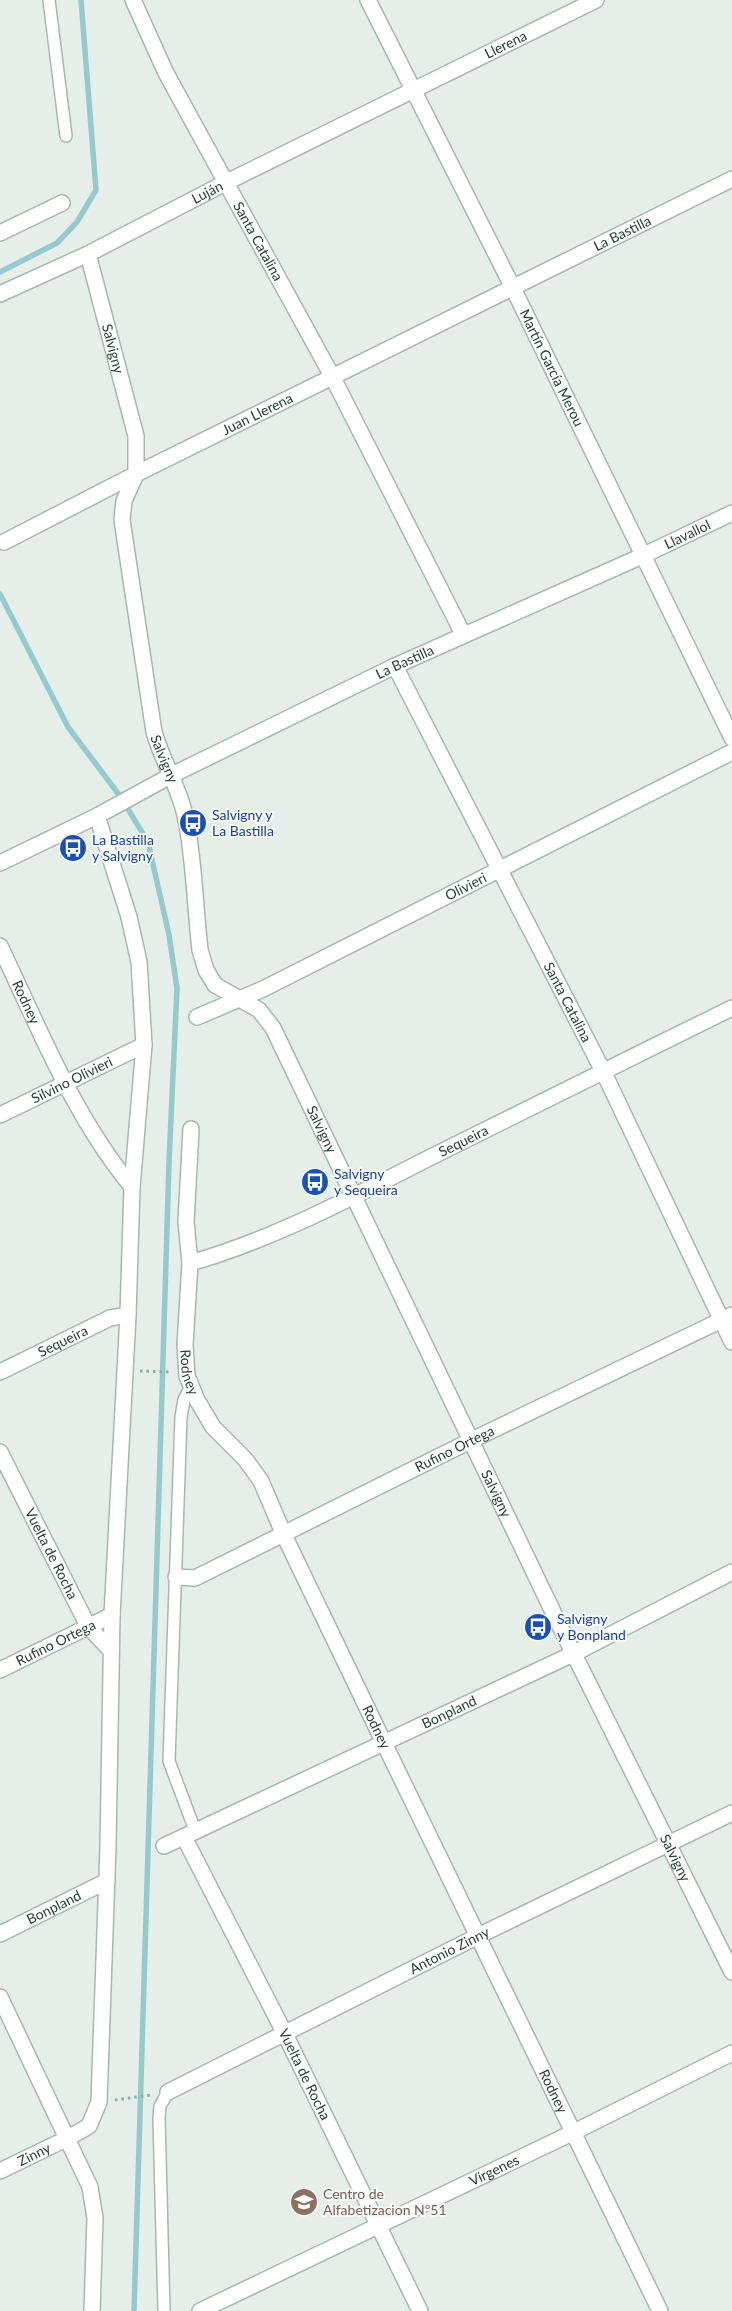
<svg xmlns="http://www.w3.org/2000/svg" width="732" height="2311" viewBox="0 0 732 2311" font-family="Lato,sans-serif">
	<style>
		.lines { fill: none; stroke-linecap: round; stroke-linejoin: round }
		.stream { stroke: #95c9cc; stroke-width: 5.5 }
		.service-casing { stroke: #a9b6b0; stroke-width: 14 }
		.minor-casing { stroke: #a9b6b0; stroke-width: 18 }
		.path { stroke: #8aae9f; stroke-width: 3; stroke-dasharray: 2.5 4; stroke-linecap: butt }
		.service { stroke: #fff; stroke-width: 11 }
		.minor { stroke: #fff; stroke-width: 15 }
		.labels { text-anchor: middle; stroke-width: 4; stroke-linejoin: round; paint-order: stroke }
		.street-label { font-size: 14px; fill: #273e36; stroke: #f7faf8 }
		.transit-label { font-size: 14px; fill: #164399; stroke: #f7faf8; text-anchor: start }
		.education-label { font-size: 14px; fill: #785e54; stroke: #f7faf8; text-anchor: start }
	</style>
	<rect width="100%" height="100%" fill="#e6eeea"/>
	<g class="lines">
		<g class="stream">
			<path d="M0,272L57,243L77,222L96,190L81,0"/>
			<path d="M0,594L68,727L120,796L148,842L169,935L177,988L169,1162L134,2311"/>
		</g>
		<g class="service-casing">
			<g id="service">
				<path d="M49,0L66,136"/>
				<path d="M191,1386L184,1400L181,1417L169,1761L196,1833"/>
				<path d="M164,2311L159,2118L160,2106L168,2092"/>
			</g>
		</g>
		<g class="minor-casing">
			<g id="minor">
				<path id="s1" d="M133,0L166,73L332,376L463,634"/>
				<path id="s2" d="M368,0L513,288L732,738"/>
				<path d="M0,233L62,203"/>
				<path id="s3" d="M88,254L136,436V474L124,501L122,520L154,732C162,760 178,785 185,815C194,855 195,907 200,950L206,970L215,985L259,1010L273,1028L555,1616L732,1972"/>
				<path id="s4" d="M0,294L88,254L225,183L596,0"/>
				<path id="s5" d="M4,542L136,474L732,179"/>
				<path id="s6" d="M395,666L603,1071L732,1342"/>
				<path id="s7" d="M0,863L97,816L172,775L395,666L642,556L732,513"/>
				<path id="s8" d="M0,946C39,1028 74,1117 132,1187"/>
				<path id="s9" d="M197,1017L263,989L732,752"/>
				<path id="s10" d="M0,1115L144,1045"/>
				<path id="s11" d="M191,1129L186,1222L190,1263L185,1345L187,1376L197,1400L213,1427L245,1459L261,1481L284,1535L384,1743L660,2311"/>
				<path id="s12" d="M190,1263C275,1239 354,1196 433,1156C532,1107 632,1057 732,1008"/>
				<path id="s13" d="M0,1372L110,1318L128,1315"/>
				<path id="s14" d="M0,1452L88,1626L111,1651"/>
				<path id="s15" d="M176,1577L195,1578L472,1440L732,1315"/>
				<path id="s16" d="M0,1670L112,1615"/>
				<path id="s17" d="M185,1839L285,2034L420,2311"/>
				<path id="s18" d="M164,1846L575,1653L732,1572"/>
				<path id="s19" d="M0,1934L107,1881"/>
				<path d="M0,1997L90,2187L95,2218L92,2311"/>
				<path id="s20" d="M168,2092L478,1936L732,1813"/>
				<path id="s21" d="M0,2171L68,2138L89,2126L99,2102L108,1846L112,1615L128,1315L132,1187L144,1045L139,962L129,917L97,816"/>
				<path id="s22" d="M200,2311L572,2133L732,2053"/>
			</g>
		</g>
		<g class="path">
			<path d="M140,1371L172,1372"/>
			<path d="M115,2100L151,2095"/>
		</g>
		<use href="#service" class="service"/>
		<use href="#minor" class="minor"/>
	</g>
	<defs>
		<g id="bus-disc" transform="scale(1.4375)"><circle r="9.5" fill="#1a4fb4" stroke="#f7faf8"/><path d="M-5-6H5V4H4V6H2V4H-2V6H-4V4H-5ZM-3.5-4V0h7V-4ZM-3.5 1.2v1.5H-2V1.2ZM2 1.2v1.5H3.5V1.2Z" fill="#fff"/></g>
		<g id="school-disc" transform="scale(1.4375)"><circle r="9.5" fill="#8d6e63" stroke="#f7faf8"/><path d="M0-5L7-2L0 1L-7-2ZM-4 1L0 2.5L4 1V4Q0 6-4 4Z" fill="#fff"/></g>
	</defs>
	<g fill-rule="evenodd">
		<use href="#bus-disc" x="193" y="823"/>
		<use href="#bus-disc" x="73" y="848"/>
		<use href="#bus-disc" x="315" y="1182"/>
		<use href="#bus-disc" x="538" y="1627"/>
		<use href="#school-disc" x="304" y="2202"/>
	</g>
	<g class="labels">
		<g class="street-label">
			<text dy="5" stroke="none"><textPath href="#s4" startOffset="564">Llerena</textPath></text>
			<text dy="5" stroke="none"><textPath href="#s4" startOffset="231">Luján</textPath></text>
			<text dy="5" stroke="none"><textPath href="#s5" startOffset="691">La Bastilla</textPath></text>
			<text dy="5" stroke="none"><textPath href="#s1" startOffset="272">Santa Catalina</textPath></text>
			<text dy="5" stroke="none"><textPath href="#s3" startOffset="98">Salvigny</textPath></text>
			<text dy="5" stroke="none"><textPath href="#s2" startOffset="411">Martín García Merou</textPath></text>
			<text dy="5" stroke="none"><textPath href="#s5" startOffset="284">Juan Llerena</textPath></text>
			<text dy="5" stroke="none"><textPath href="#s7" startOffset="762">Llavallol</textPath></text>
			<text dy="5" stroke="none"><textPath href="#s7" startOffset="452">La Bastilla</textPath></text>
			<text dy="5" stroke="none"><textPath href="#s3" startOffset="518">Salvigny</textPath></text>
			<text dy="5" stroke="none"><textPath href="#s9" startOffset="299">Olivieri</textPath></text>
			<text dy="5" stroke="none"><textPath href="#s6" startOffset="378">Santa Catalina</textPath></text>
			<text dy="5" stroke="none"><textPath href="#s8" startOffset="62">Rodney</textPath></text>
			<text dy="5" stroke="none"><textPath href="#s10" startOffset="80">Silvino Olivieri</textPath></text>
			<text dy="5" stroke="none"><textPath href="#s3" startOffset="938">Salvigny</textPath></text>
			<text dy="5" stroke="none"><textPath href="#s12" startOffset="300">Sequeira</textPath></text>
			<text dy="5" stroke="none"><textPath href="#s13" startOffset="70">Sequeira</textPath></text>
			<text dy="5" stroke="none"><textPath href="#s11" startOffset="244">Rodney</textPath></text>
			<text dy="5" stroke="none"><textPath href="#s15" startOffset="309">Rufino Ortega</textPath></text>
			<text dy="5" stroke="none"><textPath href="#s3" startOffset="1342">Salvigny</textPath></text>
			<text dy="5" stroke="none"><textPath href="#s14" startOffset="114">Vuelta de Rocha</textPath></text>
			<text dy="5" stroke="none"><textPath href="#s16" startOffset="62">Rufino Ortega</textPath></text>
			<text dy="5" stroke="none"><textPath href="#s18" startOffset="315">Bonpland</textPath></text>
			<text dy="5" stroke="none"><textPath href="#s11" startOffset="649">Rodney</textPath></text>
			<text dy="5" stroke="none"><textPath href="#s3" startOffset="1748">Salvigny</textPath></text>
			<text dy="5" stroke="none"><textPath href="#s19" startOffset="60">Bonpland</textPath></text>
			<text dy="5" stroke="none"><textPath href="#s20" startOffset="315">Antonio Zinny</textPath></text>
			<text dy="5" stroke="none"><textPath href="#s17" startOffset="264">Vuelta de Rocha</textPath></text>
			<text dy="5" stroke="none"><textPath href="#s11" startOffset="1054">Rodney</textPath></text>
			<text dy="5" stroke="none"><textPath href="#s21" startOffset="38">Zinny</textPath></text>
			<text dy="5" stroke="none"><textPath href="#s22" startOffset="326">Vírgenes</textPath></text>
		</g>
		<g class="transit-label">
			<text x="212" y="820">Salvigny y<tspan x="212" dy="16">La Bastilla</tspan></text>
			<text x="92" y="845">La Bastilla<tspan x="92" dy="16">y Salvigny</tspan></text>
			<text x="334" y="1179">Salvigny<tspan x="334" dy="16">y Sequeira</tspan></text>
			<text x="557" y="1624">Salvigny<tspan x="557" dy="16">y Bonpland</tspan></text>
		</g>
		<g class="education-label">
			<text x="323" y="2199">Centro de<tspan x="323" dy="16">Alfabetizacion Nº51</tspan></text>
		</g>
	</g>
</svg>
